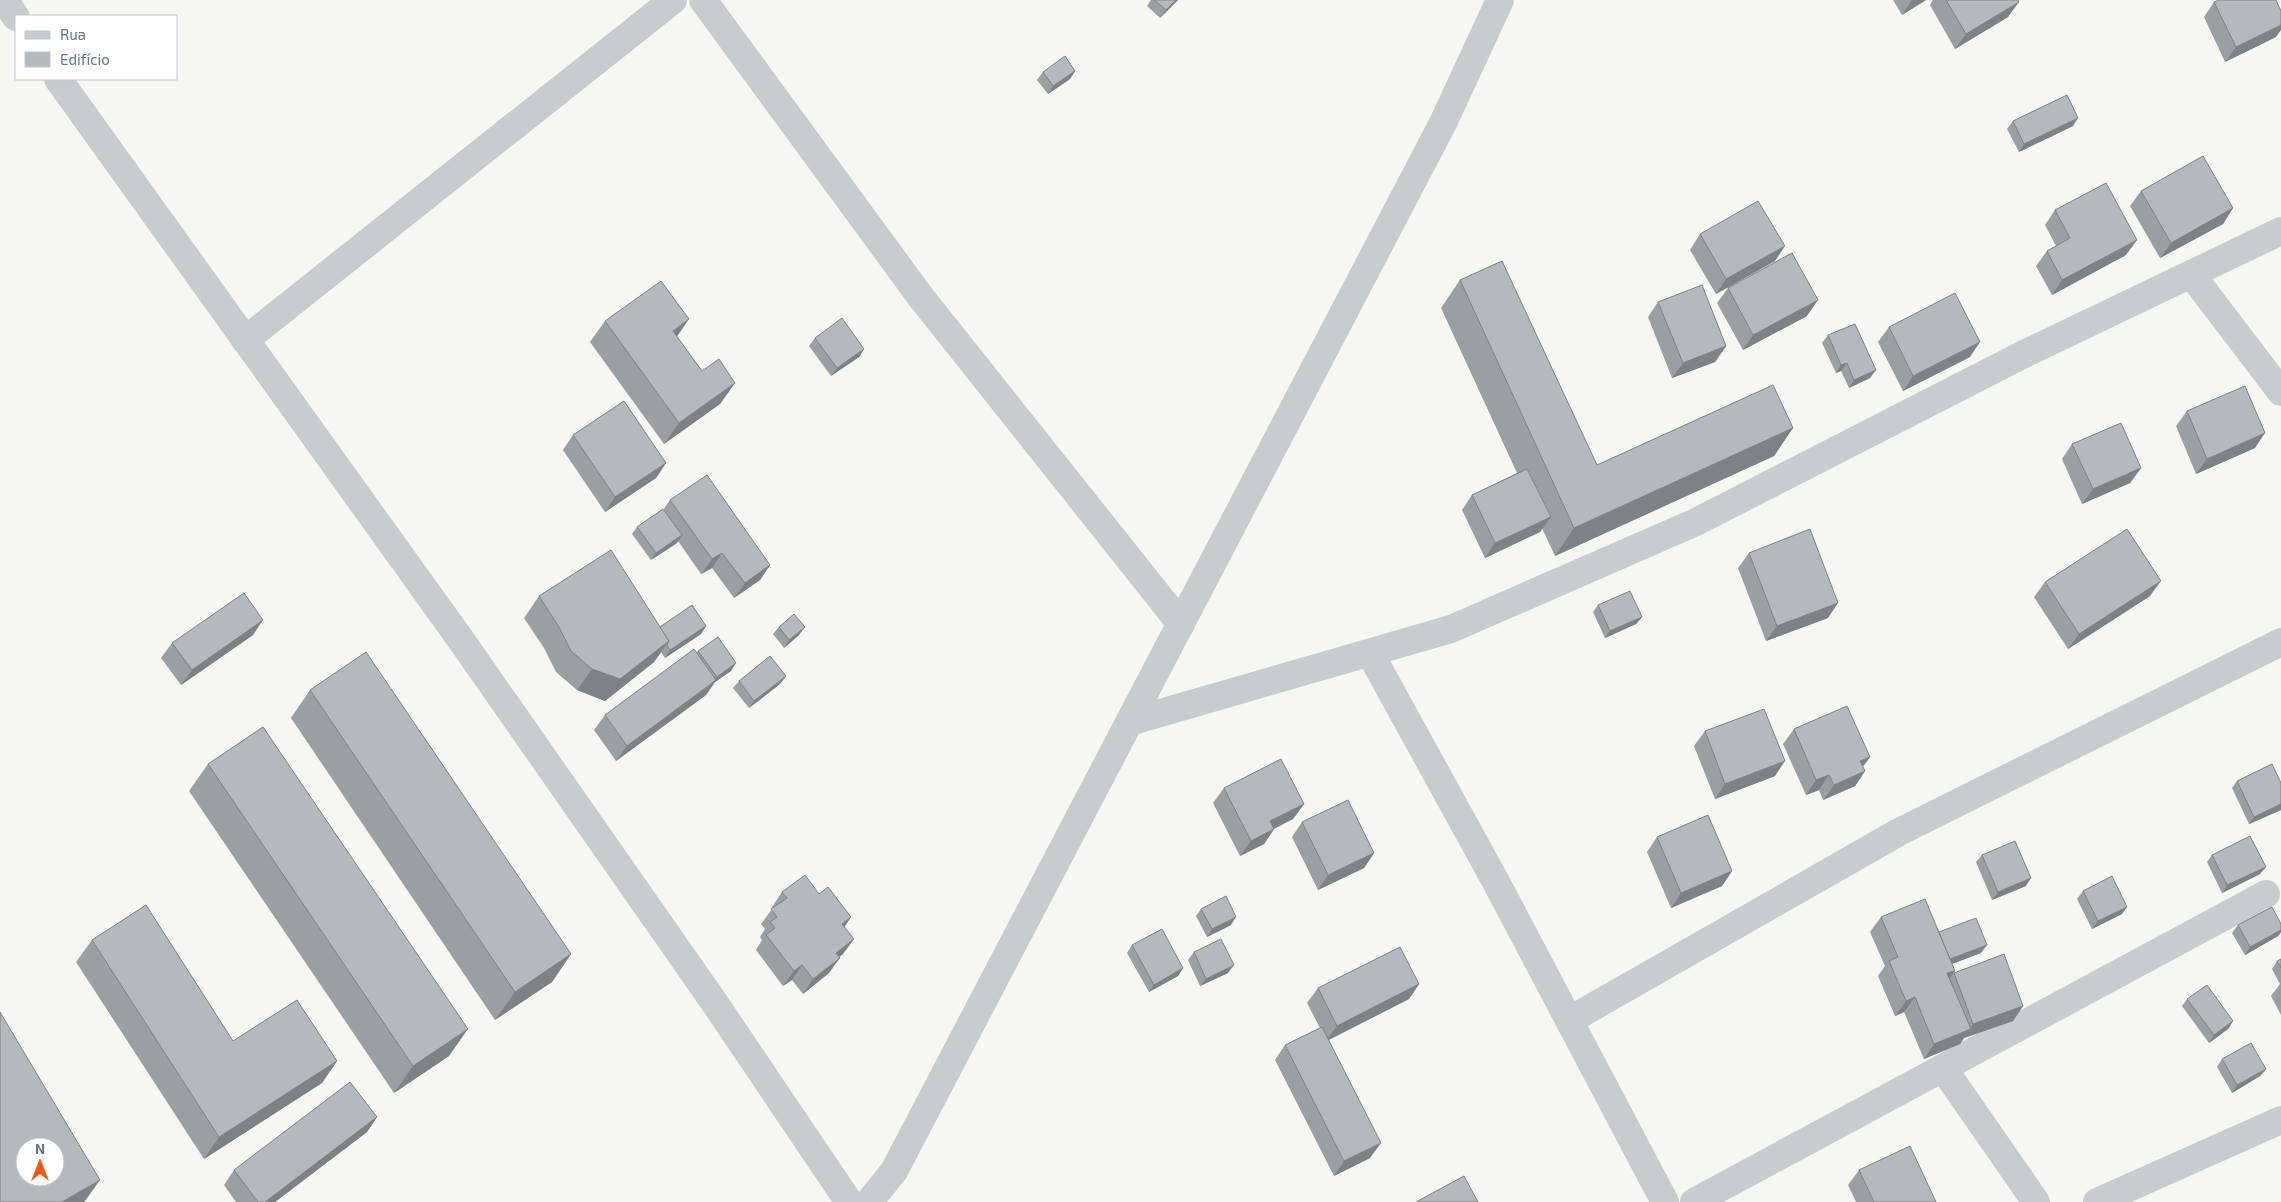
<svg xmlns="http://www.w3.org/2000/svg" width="2281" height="1202" viewBox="0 0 2281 1202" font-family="'Exo 2',sans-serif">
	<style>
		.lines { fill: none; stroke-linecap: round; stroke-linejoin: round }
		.street { stroke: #c8cccf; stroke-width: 28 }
		.wall { fill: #9a9fa4 }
		.shaded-wall { fill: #7d8286 }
		.building { fill: #b3b9bf; stroke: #7d8286; fill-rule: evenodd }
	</style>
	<rect width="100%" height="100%" fill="#f6f7f3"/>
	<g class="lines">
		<g class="street">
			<path d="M4,0L16,17"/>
			<path d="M703,0L920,296L1181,624"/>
			<path d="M58,79L461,640L714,1002L849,1202"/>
			<path d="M2191,274L2281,392"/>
			<path d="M245,340L673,0"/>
			<path d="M1370,653L1496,882L1665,1202"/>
			<path d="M1129,722L1451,629L1696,522L2024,354L2281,231"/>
			<path d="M1570,1020L1899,832L2281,642"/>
			<path d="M1943,1068L2036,1202"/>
			<path d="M869,1202L894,1171L1443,123L1500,0"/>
			<path d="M1694,1202L2266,894"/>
			<path d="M2097,1202L2281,1120"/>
		</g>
	</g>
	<g class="wall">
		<path d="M1151,0H1178L1160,18L1147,6Z"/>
		<path d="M1893,0H1926L1902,15Z"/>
		<path d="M1933,0H2018L2008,17L1955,49L1930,5Z"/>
		<path d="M2214,2L2276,37L2225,62L2204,17Z"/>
		<path d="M1075,71L1070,79L1048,94L1037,80L1043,72Z"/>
		<path d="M2013,121L2073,126L2019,152L2007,129Z"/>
		<path d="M2141,191L2233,208L2223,224L2160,258L2130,206Z"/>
		<path d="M2055,210L2126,255L2052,295L2036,266L2047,251L2056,246L2045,225Z"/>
		<path d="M1700,234L1775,261L1716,294L1690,250Z"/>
		<path d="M1460,280L1597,465L1793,428L1774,456L1555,556L1542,528L1540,532L1485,558L1462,510L1472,495L1517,473L1441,308Z"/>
		<path d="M1728,288L1807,316L1743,350L1717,303Z"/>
		<path d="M1658,302L1726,346L1715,362L1672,378L1648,317Z"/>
		<path d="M605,321L677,337L702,371L735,383L720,404L664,444L590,342Z"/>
		<path d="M1889,327L1970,357L1903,391L1878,342Z"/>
		<path d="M1828,335L1870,378L1849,388L1841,371L1836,373L1822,343Z"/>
		<path d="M815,338L864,349L859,357L831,376L809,346Z"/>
		<path d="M2187,411L2255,448L2196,474L2176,426Z"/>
		<path d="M573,435L666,463L656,478L605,512L563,450Z"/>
		<path d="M2072,444L2141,468L2130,483L2082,504L2062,459Z"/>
		<path d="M670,500L770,565L760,580L734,598L712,568L701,574L678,541L677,543L651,560L632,534L637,527L663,510Z"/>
		<path d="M1749,553L1828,618L1766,641L1738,568Z"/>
		<path d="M2045,582L2150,596L2068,649L2034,597Z"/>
		<path d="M539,596L660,627L706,626L701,634L665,658L661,652L654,662L605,701L577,690L556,672L544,648L524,618Z"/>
		<path d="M1598,605L1642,617L1636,624L1605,638L1593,612Z"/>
		<path d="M779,627L799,635L784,648L773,634Z"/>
		<path d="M253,635L181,685L161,658L172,643Z"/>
		<path d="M698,651L731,671L715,682L706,695L616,761L594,730L605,715Z"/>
		<path d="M786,676L780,684L749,708L733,688L739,681Z"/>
		<path d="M310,690L571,954L552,982L495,1020L291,718Z"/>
		<path d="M1794,729L1870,757L1863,766L1865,771L1855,786L1823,800L1819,790L1806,795L1783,744Z"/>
		<path d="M1705,731L1775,776L1715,799L1694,746Z"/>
		<path d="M208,764L449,1056L394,1093L189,791Z"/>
		<path d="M2237,781L2281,783V810L2249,824L2232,788Z"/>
		<path d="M1224,788L1304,804L1293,819L1274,829L1264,844L1240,856L1213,803Z"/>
		<path d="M1302,822L1374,853L1364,868L1318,890L1292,837Z"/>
		<path d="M1657,837L1732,871L1722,886L1671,908L1647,852Z"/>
		<path d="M1982,855L2026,886L1992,900L1976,862Z"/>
		<path d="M2212,855L2260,874L2222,893L2207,862Z"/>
		<path d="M2083,891L2122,914L2092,929L2077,899Z"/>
		<path d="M782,892L819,894L851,917L844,927L843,954L839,957L829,973L803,994L792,980L783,986L756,950L762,940L760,937L765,929L761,924L773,908L772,907Z"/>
		<path d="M1201,909L1231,925L1207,937L1196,916Z"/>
		<path d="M1881,917L1939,932L1981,953L1952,964L1955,971L1950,979L1954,973L2023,1006L2013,1021L1964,1038L1960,1044L1924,1059L1904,1012L1895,1016L1878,976L1885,966L1870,932Z"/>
		<path d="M2281,924V932L2278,936L2245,955L2232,933L2238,925Z"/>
		<path d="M92,940L233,1041L337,1061L322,1083L204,1159L76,962Z"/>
		<path d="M1132,945L1183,968L1178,976L1149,992L1127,953Z"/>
		<path d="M1194,952L1228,973L1200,986L1188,960Z"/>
		<path d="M2281,959V1015L2271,996L2280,984L2272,969L2277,961Z"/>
		<path d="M1419,984L1409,999L1329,1040L1370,1158L1334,1176L1275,1060L1285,1045L1320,1028L1307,1003L1318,988Z"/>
		<path d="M2187,999L2233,1021L2228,1029L2209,1043L2182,1006Z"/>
		<path d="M2222,1059L2266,1069L2260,1076L2232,1093L2217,1067Z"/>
		<path d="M377,1117L367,1132L275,1202H236L224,1185L234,1170Z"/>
		<path d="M1859,1170L1936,1202H1856L1848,1185Z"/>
	</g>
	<g class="shaded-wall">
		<path d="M1176,0H1178L1160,18L1166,10Z"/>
		<path d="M1912,0H1926L1902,15Z"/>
		<path d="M2019,2L2008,17L1955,49L1966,34Z"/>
		<path d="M2281,25V30L2276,37L2225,62L2236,47Z"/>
		<path d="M1075,71L1070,79L1048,94L1053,86Z"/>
		<path d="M2078,118L2073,126L2019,152L2024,144Z"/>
		<path d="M2233,208L2223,224L2160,258L2171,243Z"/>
		<path d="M2137,240L2126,255L2052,295L2062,280Z"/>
		<path d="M1785,246L1775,261L1716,294L1726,279Z"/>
		<path d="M1818,300L1807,316L1743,350L1753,335Z"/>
		<path d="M689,319L674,341L673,331Z"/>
		<path d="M1980,342L1970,357L1903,391L1913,376Z"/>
		<path d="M1726,346L1715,362L1672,378L1683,363Z"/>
		<path d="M864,349L859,357L831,376L837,368Z"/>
		<path d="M1847,363L1841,371L1836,373L1841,365Z"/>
		<path d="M1876,370L1870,378L1849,388L1854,380Z"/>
		<path d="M735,383L720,404L664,444L679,423Z"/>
		<path d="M1793,428L1774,456L1555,556L1574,528Z"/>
		<path d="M2265,433L2255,448L2196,474L2207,459Z"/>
		<path d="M666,463L656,478L605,512L615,497Z"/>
		<path d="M2141,468L2130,483L2082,504L2093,489Z"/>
		<path d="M1551,517L1540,532L1485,558L1495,543Z"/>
		<path d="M682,535L677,543L651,560L656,553Z"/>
		<path d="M722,553L712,568L701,574L712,559Z"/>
		<path d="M770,565L760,580L734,598L745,583Z"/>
		<path d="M2161,581L2150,596L2068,649L2079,634Z"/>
		<path d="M1838,603L1828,618L1766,641L1777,626Z"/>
		<path d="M1642,617L1636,624L1605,638L1610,631Z"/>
		<path d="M263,620L253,635L181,685L192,670Z"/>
		<path d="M706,626L701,634L665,658L670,650Z"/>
		<path d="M805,627L799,635L784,648L789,640Z"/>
		<path d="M669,641L654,662L605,701L577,690L592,669Z"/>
		<path d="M736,663L731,671L715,682L706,695L616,761L627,746L713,683L717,677Z"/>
		<path d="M786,676L780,684L749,708L754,701Z"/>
		<path d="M1870,757L1859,772L1860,761Z"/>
		<path d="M1785,761L1775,776L1715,799L1725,784Z"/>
		<path d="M1865,771L1855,786L1823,800L1834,785Z"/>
		<path d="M1829,775L1819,790L1806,795L1816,780Z"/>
		<path d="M1304,804L1293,819L1260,836L1270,821Z"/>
		<path d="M2281,804V810L2249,824L2254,817Z"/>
		<path d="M1274,829L1264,844L1240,856L1251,841Z"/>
		<path d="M1374,853L1364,868L1318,890L1328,875Z"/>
		<path d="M2266,867L2260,874L2222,893L2227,885Z"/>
		<path d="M1732,871L1722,886L1671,908L1681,893Z"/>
		<path d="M2031,878L2026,886L1992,900L1998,892Z"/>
		<path d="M2127,907L2122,914L2092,929L2098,921Z"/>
		<path d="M851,917L841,932L842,924Z"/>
		<path d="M1236,917L1231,925L1207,937L1212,929Z"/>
		<path d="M2281,930V932L2278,936L2245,955L2250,947Z"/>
		<path d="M854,939L843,954L826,968L836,953Z"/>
		<path d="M1987,945L1981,953L1941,968L1946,961Z"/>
		<path d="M571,954L552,982L495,1020L515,992Z"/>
		<path d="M840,958L829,973L803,994L813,979Z"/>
		<path d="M802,965L792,980L783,986L794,971Z"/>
		<path d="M1234,965L1228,973L1200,986L1206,979Z"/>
		<path d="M1183,968L1178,976L1149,992L1154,985Z"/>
		<path d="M1955,971L1944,986L1947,973Z"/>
		<path d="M1419,984L1409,999L1326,1041L1337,1026Z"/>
		<path d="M1915,997L1904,1012L1895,1016L1906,1001Z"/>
		<path d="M2023,1006L2013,1021L1964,1038L1960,1044L1924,1059L1934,1044L1969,1030L1973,1024Z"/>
		<path d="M2233,1021L2228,1029L2209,1043L2214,1035Z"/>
		<path d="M468,1029L449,1056L394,1093L413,1066Z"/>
		<path d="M337,1061L322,1083L204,1159L219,1137Z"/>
		<path d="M2266,1069L2260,1076L2232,1093L2237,1085Z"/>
		<path d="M377,1117L367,1132L275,1202H265Z"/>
		<path d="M1381,1143L1370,1158L1334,1176L1344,1161Z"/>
		<path d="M100,1180L85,1201L84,1202H62Z"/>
	</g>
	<g class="building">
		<path d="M1154,0H1176L1166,10Z"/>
		<path d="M1946,0H2018L2019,2L1966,34Z"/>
		<path d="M2219,0H2276L2281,11V25L2236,47L2214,2Z"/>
		<path d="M1065,56L1075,71L1053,86L1043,72Z"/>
		<path d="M2067,95L2078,118L2024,144L2013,121Z"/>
		<path d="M2203,156L2233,208L2171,243L2141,191Z"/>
		<path d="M2106,183L2137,240L2062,280L2047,251L2070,238L2055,210Z"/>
		<path d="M1758,201L1785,246L1726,279L1700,234Z"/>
		<path d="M1792,253L1818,300L1753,335L1728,288Z"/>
		<path d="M1502,261L1597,465L1773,385L1793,428L1574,528L1460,280Z"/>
		<path d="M661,281L689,319L673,331L702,371L719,359L735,383L679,423L605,321Z"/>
		<path d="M1702,285L1726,346L1683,363L1658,302Z"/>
		<path d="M1955,293L1980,342L1913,376L1889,327Z"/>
		<path d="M842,318L864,349L837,368L815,338Z"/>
		<path d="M1855,324L1876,370L1854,380L1847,363L1841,365L1828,335Z"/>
		<path d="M2245,386L2265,433L2207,459L2187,411Z"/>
		<path d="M624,401L666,463L615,497L573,435Z"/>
		<path d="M2121,423L2141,468L2093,489L2072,444Z"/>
		<path d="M1527,469L1551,517L1495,543L1472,495Z"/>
		<path d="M707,475L770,565L745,583L722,553L712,559L670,500Z"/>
		<path d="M663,509L682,535L656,553L637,527Z"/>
		<path d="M1810,529L1838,603L1777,626L1749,553Z"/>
		<path d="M2127,529L2161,581L2079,634L2045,582Z"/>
		<path d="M611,550L669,641L620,679L592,669L571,651L559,627L539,596Z"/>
		<path d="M1630,591L1642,617L1610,631L1598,605Z"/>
		<path d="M244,593L263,620L192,670L172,643Z"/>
		<path d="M692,605L706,626L670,650L667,645L669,641L660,627Z"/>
		<path d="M794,614L805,627L789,640L779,627Z"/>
		<path d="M718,637L736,663L717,677L698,651Z"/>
		<path d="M694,649L716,680L627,746L605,715Z"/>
		<path d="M366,652L571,954L515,992L310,690Z"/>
		<path d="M770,656L786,676L754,701L739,681Z"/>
		<path d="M1847,706L1870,757L1860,761L1865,771L1834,785L1829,775L1816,780L1794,729Z"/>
		<path d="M1764,709L1785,761L1725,784L1705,731Z"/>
		<path d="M263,727L468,1029L413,1066L208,764Z"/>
		<path d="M1281,759L1304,804L1270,821L1274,829L1251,841L1224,788Z"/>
		<path d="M2272,764L2281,783V804L2254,817L2237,781Z"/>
		<path d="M1348,800L1374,853L1328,875L1302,822Z"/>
		<path d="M1708,815L1732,871L1681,893L1657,837Z"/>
		<path d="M2250,836L2266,867L2227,885L2212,855Z"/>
		<path d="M2015,841L2031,878L1998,892L1982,855Z"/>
		<path d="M805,875L819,894L828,887L851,917L842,924L854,939L836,953L840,958L813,979L802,965L794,971L766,935L775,928L770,922L777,917L771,909L787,898L782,892Z"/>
		<path d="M2112,876L2127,907L2098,921L2083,891Z"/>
		<path d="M1226,896L1236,917L1212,929L1201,909Z"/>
		<path d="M1925,899L1955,971L1947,973L1971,1029L1934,1044L1915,997L1906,1001L1889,961L1898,957L1881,917Z"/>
		<path d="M146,905L233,1041L297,1000L337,1061L219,1137L92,940Z"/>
		<path d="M2272,907L2281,924V930L2250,947L2238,925Z"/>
		<path d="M1976,918L1987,945L1950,959L1939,932Z"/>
		<path d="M1162,929L1183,968L1154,985L1132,945Z"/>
		<path d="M1221,939L1234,965L1206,979L1194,952Z"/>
		<path d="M1400,947L1419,984L1337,1026L1318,988Z"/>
		<path d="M2004,954L2023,1006L1973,1024L1954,973Z"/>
		<path d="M2281,959V968L2277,961Z"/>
		<path d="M2207,985L2233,1021L2214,1035L2187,999Z"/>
		<path d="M0,1012L100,1180L62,1202H0ZM25,1147H55V1177H25Z"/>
		<path d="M1322,1027L1381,1143L1344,1161L1285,1045Z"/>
		<path d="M2251,1043L2266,1069L2237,1085L2222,1059Z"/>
		<path d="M350,1082L377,1117L265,1202H258L234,1170Z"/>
		<path d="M1910,1146L1936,1202H1874L1859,1170Z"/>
		<path d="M1464,1176L1478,1202H1416Z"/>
	</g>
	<rect x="15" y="15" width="162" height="65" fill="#ffffff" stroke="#c0c7cf"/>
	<rect x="25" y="31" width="25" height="8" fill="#c8cccf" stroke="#c0c7cf"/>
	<text x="60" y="40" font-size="15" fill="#627487">Rua</text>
	<rect x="25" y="52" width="25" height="15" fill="#b3b9bf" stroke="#c0c7cf"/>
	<text x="60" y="65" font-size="15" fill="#627487">Edifício</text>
	<g transform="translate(40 1162)"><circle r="24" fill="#ffffff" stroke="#c0c7cf"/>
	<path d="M0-4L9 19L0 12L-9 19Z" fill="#f45815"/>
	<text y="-8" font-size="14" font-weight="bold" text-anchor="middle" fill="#627487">N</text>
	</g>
</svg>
